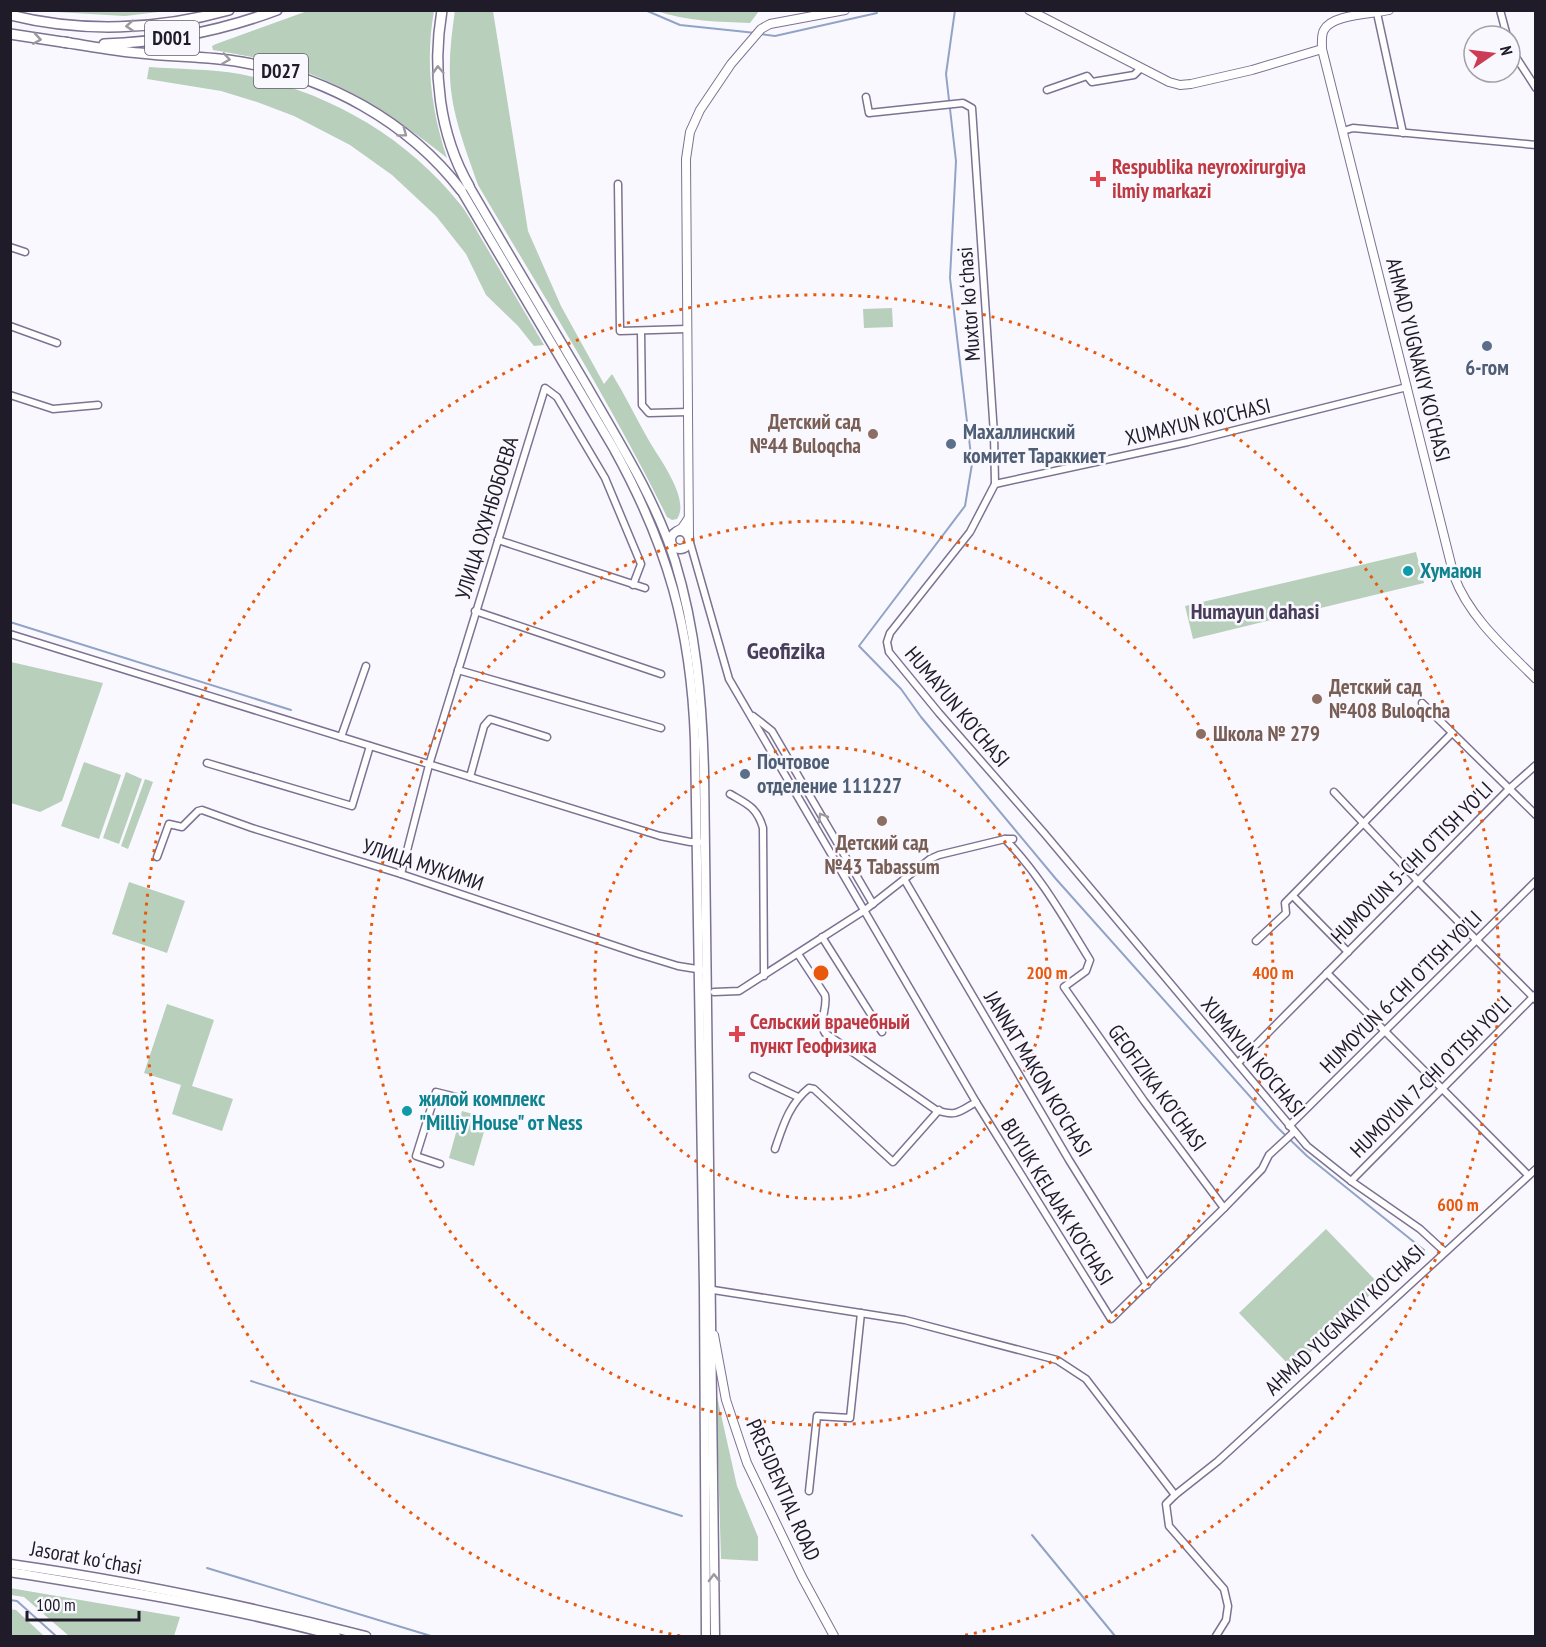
<svg xmlns="http://www.w3.org/2000/svg" width="1546" height="1647" viewBox="0 0 1546 1647" font-family="'PT Sans Narrow',sans-serif">
	<style>
		.green { fill: #b8cfbb }
		.lines { fill: none; stroke-linecap: round; stroke-linejoin: round }
		.stream { stroke: #91a4c5; stroke-width: 2 }
		.minor-casing { stroke: #7d7292; stroke-width: 9 }
		.tertiary-casing { stroke: #7d7292; stroke-width: 10 }
		.secondary-casing { stroke: #7d7292; stroke-width: 11 }
		.trunk-casing { stroke: #7d7292; stroke-width: 12 }
		.minor { stroke: #fff; stroke-width: 6 }
		.tertiary { stroke: #fff; stroke-width: 8 }
		.secondary { stroke: #fff; stroke-width: 8 }
		.trunk { stroke: #fff; stroke-width: 9 }
		.oneway { stroke: #9b989e }
		.ring { fill: none; stroke: #e8590c; stroke-width: 3; stroke-dasharray: 3 6 }
		.health-dot { fill: #e0444e; stroke: #faf8ff; stroke-width: 2 }
		.service-dot { fill: #5c6f8a; stroke: #faf8ff; stroke-width: 2 }
		.education-dot { fill: #8d6e63; stroke: #faf8ff; stroke-width: 2 }
		.culture-dot { fill: #0f9aa8; stroke: #faf8ff; stroke-width: 2 }
		.labels { text-anchor: middle; stroke-width: 5; stroke-linejoin: round; paint-order: stroke }
		.shield { fill: #faf8ff; stroke: #615d68; stroke-width: 1.5 }
		.shield-label { font-size: 20px; font-weight: bold; fill: #201b28 }
		.health-label { font-size: 21px; font-weight: bold; fill: #be3a42; stroke: #faf8ff; text-anchor: start }
		.street-label { font-size: 21px; fill: #201b28; stroke: #faf8ff }
		.service-label { font-size: 21px; font-weight: bold; fill: #4e5e75; stroke: #faf8ff; text-anchor: start }
		.education-label { font-size: 21px; font-weight: bold; fill: #785e54; stroke: #faf8ff; text-anchor: start }
		.culture-label { font-size: 21px; font-weight: bold; fill: #0d838f; stroke: #faf8ff; text-anchor: start }
		.neighbourhood-label { font-size: 22px; font-weight: bold; fill: #483d5a; stroke: #faf8ff }
		.quarter-label { font-size: 24px; font-weight: bold; fill: #483d5a; stroke: #faf8ff }
		.centre { fill: #e8590c; stroke: #faf8ff; stroke-width: 3 }
		.ring-label { font-size: 18px; text-anchor: middle; font-weight: bold; fill: #e8590c; stroke: #faf8ff; stroke-width: 5; stroke-linejoin: round; paint-order: stroke }
	</style>
	<rect width="100%" height="100%" fill="#faf8ff"/>
	<g class="green">
		<path d="M310,10L434,11C425,61 431,110 447,158C397,118 346,84 285,65C261,58 237,54 213,50L212,46L216,44Z"/>
		<path d="M455,10L493,11L528,231L561,306L604,384L612,374C625,395 636,418 648,439C658,457 691,499 677,519L672,520L667,517C611,403 543,295 478,185C466,150 451,113 450,76C449,54 452,32 455,10Z"/>
		<path d="M38,11H167L125,16Z"/>
		<path d="M656,11L759,10V11L750,23C719,22 687,21 656,11Z"/>
		<path d="M149,67C178,69 210,69 240,74C326,91 405,135 460,204C469,215 476,230 484,243C504,277 524,311 544,345L534,346L518,326L486,295L466,254L436,216L392,175L350,145L294,116L257,102L221,91L147,79Z"/>
		<path d="M892,308L893,327L864,328L863,309Z"/>
		<path d="M1416,552L1424,583L1193,639L1185,606Z"/>
		<path d="M11,662L103,683L62,801L40,812L11,803Z"/>
		<path d="M84,762L121,775L99,839L61,826Z"/>
		<path d="M126,772L142,779L119,844L103,838Z"/>
		<path d="M145,779L153,782L128,849L121,846Z"/>
		<path d="M129,882L185,901L167,953L112,934Z"/>
		<path d="M167,1004L214,1020L192,1086L233,1099L222,1131L172,1114L181,1085L144,1073Z"/>
		<path d="M462,1111L488,1118L474,1166L449,1158Z"/>
		<path d="M1326,1229L1380,1285L1293,1369L1239,1313Z"/>
		<path d="M716,1392L737,1486L758,1537V1561L721,1559Z"/>
		<path d="M10,1588L180,1617L174,1636H69L24,1597L11,1595Z"/>
		<path d="M10,1609L16,1610L44,1636H11Z"/>
	</g>
	<g class="lines">
		<g class="stream">
			<path d="M645,10L680,25L756,33"/>
			<path d="M955,10L946,74L956,161L950,278L972,464L965,506L859,646L901,689L921,717L1056,879L1279,1129L1307,1156L1424,1250"/>
			<path d="M761,34L775,36L877,13"/>
			<path d="M10,622L291,710"/>
			<path d="M251,1381L682,1516"/>
			<path d="M1032,1535L1115,1636"/>
			<path d="M207,1568L431,1636"/>
			<path d="M10,1600L17,1601L56,1636"/>
		</g>
		<g class="minor-casing">
			<g id="minor">
				<path d="M1500,10L1507,36"/>
				<path d="M1377,13L1403,133"/>
				<path d="M1510,48L1536,88"/>
				<path d="M1047,90L1087,76L1092,82L1134,75L1141,68"/>
				<path d="M866,97L869,113L963,103L972,108L994,434L995,484L970,532L890,633L887,642L889,652L939,713L1044,833L1307,1146L1351,1181L1420,1229L1445,1252"/>
				<path d="M1343,131L1353,128L1536,145"/>
				<path d="M618,184L620,331L687,329"/>
				<path d="M10,247L25,252"/>
				<path d="M10,326L57,343"/>
				<path d="M641,331L642,405L649,413L688,412"/>
				<path d="M10,395L53,409L98,405"/>
				<path d="M995,484L1188,442L1407,387"/>
				<path d="M689,539L729,679L976,1102L1111,1319L1224,1208L1262,1169L1269,1155L1294,1132"/>
				<path d="M498,540L645,588"/>
				<path d="M475,611L661,674"/>
				<path d="M10,634L660,836L690,842H699"/>
				<path d="M458,670L661,728"/>
				<path d="M1422,703L1536,815"/>
				<path d="M753,716L772,731L873,904"/>
				<path d="M341,737L366,666"/>
				<path d="M207,763L352,806L370,746"/>
				<path d="M470,777L484,726L490,719L547,737"/>
				<path d="M1334,792L1418,881L1536,1000"/>
				<path d="M730,794C747,804 757,807 763,828L764,976"/>
				<path d="M1005,839C1040,875 1064,918 1090,960L1086,971L1064,987L1144,1101L1224,1208"/>
				<path d="M157,857L169,824L182,827L198,811L202,810L252,828L401,874L639,954L678,966L703,970"/>
				<path d="M401,874L429,765L545,388L557,397L605,478L641,564L633,585"/>
				<path d="M904,879L1069,1160L1147,1285"/>
				<path d="M1293,896L1348,952"/>
				<path d="M822,937L882,1032"/>
				<path d="M1256,941L1286,913L1285,903L1452,733"/>
				<path d="M798,954L825,995C828,1008 818,1022 825,1033L936,1110C956,1117 959,1112 976,1102"/>
				<path d="M1327,973L1528,1175"/>
				<path d="M714,992L739,991L865,910L930,859L939,855L1005,839H1013"/>
				<path d="M1238,1063L1509,789L1536,765"/>
				<path d="M753,1076L798,1097"/>
				<path d="M1289,1126L1536,881"/>
				<path d="M775,1149C783,1126 789,1104 809,1088L814,1089L893,1162L939,1110"/>
				<path d="M440,1164L416,1156L436,1092L460,1098"/>
				<path d="M1351,1181L1535,995"/>
				<path d="M707,1289L905,1320L1057,1360L1086,1379L1175,1495"/>
				<path d="M809,1491L817,1416L850,1418L861,1313"/>
				<path d="M1216,1636L1226,1620L1228,1606L1224,1589L1169,1526L1166,1504L1175,1495L1218,1461L1536,1169"/>
			</g>
		</g>
		<g class="tertiary-casing">
			<g id="tertiary">
				<path d="M1029,10L1169,82L1180,85L1191,84L1252,70L1322,49"/>
				<path d="M1389,10C1373,14 1332,14 1324,30C1321,35 1322,43 1322,49L1454,576C1469,617 1506,649 1536,679"/>
				<path d="M677,531L682,528L688,519"/>
				<path d="M689,539L686,159L690,132L700,110L731,64L761,29L770,24L845,10"/>
				<path d="M714,1335L726,1400L747,1463L802,1577L834,1636"/>
			</g>
		</g>
		<g class="secondary-casing">
			<g id="secondary">
				<path d="M469,186C508,253 548,320 587,386C619,442 655,498 675,561C696,630 702,699 704,771L715,1636"/>
				<path d="M461,190L614,449C668,547 691,629 695,740L704,1289L706,1636"/>
				<circle cx="680" cy="540" r="9"/>
				<path d="M10,1564C130,1581 249,1606 366,1636"/>
				<path d="M10,1572C120,1590 229,1607 336,1636"/>
			</g>
		</g>
		<g class="trunk-casing">
			<g id="trunk">
				<path d="M442,10C432,70 439,134 469,186"/>
				<path d="M10,15C82,33 158,30 229,10"/>
				<path d="M10,34L69,43"/>
				<path d="M63,42C89,46 114,51 140,53C174,57 207,56 241,62C326,77 408,121 461,190"/>
				<path d="M104,44C164,42 221,31 277,10"/>
			</g>
		</g>
		<use href="#minor" class="minor"/>
		<use href="#tertiary" class="tertiary"/>
		<use href="#secondary" class="secondary"/>
		<use href="#trunk" class="trunk"/>
	</g>
	<defs><path id="oneway-chevron" d="M-2-3.5L2.5 0L-2 3.5" fill="none" stroke-width="1.6" stroke-linecap="round" stroke-linejoin="round" transform="scale(1.5)"/></defs>
	<g class="oneway">
		<use href="#oneway-chevron" transform="translate(130 26) rotate(176)"/>
		<use href="#oneway-chevron" transform="translate(37 39) rotate(9)"/>
		<use href="#oneway-chevron" transform="translate(226 59) rotate(8)"/>
		<use href="#oneway-chevron" transform="translate(438 70) rotate(-93)"/>
		<use href="#oneway-chevron" transform="translate(403 133) rotate(37)"/>
		<use href="#oneway-chevron" transform="translate(822 817) rotate(-120)"/>
		<use href="#oneway-chevron" transform="translate(714 1578) rotate(-91)"/>
	</g>
	<g class="ring">
		<circle cx="821" cy="973" r="226"/>
		<circle cx="821" cy="973" r="452"/>
		<path d="M680 1636A678 678 0 1 1 962 1636"/>
	</g>
	<g class="health-dot">
		<path d="M1095 170h6v6h6v6h-6v6h-6v-6h-6v-6h6z"/>
		<path d="M734 1025h6v6h6v6h-6v6h-6v-6h-6v-6h6z"/>
	</g>
	<g class="service-dot">
		<circle cx="1487" cy="346" r="6"/>
		<circle cx="951" cy="444" r="6"/>
		<circle cx="745" cy="774" r="6"/>
	</g>
	<g class="education-dot">
		<circle cx="873" cy="434" r="6"/>
		<circle cx="1317" cy="699" r="6"/>
		<circle cx="1201" cy="734" r="6"/>
		<circle cx="882" cy="821" r="6"/>
	</g>
	<g class="culture-dot">
		<circle cx="1408" cy="571" r="6"/>
		<circle cx="407" cy="1111" r="6"/>
	</g>
	<g class="labels">
		<g class="shield">
			<rect x="145" y="21" width="54" height="34" rx="4.5"/>
			<rect x="254" y="54" width="54" height="34" rx="4.5"/>
		</g>
		<g class="shield-label">
			<text x="172" y="45">D001</text>
			<text x="281" y="78">D027</text>
		</g>
		<g class="health-label">
			<text x="1112" y="174">Respublika neyroxirurgiya<tspan x="1112" dy="24">ilmiy markazi</tspan></text>
			<text x="750" y="1029">Сельский врачебный<tspan x="750" dy="24">пункт Геофизика</tspan></text>
		</g>
		<g class="street-label">
			<text transform="translate(969 304) rotate(-94)" y="7">Muxtor koʻchasi</text>
			<text transform="translate(1418 360) rotate(76)" y="7">AHMAD YUGNAKIY KO'CHASI</text>
			<text transform="translate(1198 422) rotate(-13)" y="7">XUMAYUN KO'CHASI</text>
			<text transform="translate(487 518) rotate(-73)" y="7">УЛИЦА ОХУНБОБОЕВА</text>
			<text transform="translate(957 707) rotate(50)" y="7">HUMAYUN KO'CHASI</text>
			<text transform="translate(1412 863) rotate(-45)" y="7">HUMOYUN 5-CHI O'TISH YO'LI</text>
			<text transform="translate(423 865) rotate(18)" y="7">УЛИЦА МУКИМИ</text>
			<text transform="translate(1401 992) rotate(-45)" y="7">HUMOYUN 6-CHI O'TISH YO'LI</text>
			<text transform="translate(1253 1057) rotate(50)" y="7">XUMAYUN KO'CHASI</text>
			<text transform="translate(1038 1074) rotate(59)" y="7">JANNAT MAKON KO'CHASI</text>
			<text transform="translate(1431 1077) rotate(-45)" y="7">HUMOYUN 7-CHI O'TISH YO'LI</text>
			<text transform="translate(1157 1088) rotate(54)" y="7">GEOFIZIKA KO'CHASI</text>
			<text transform="translate(1057 1202) rotate(58)" y="7">BUYUK KELAJAK KO'CHASI</text>
			<text transform="translate(1345 1320) rotate(-43)" y="7">AHMAD YUGNAKIY KO'CHASI</text>
			<text transform="translate(783 1490) rotate(66)" y="7">PRESIDENTIAL ROAD</text>
			<text transform="translate(86 1558) rotate(10)" y="7">Jasorat koʻchasi</text>
		</g>
		<g class="service-label">
			<text x="1487" y="375" text-anchor="middle">6-гом</text>
			<text x="963" y="439">Махаллинский<tspan x="963" dy="24">комитет Тараккиет</tspan></text>
			<text x="757" y="769">Почтовое<tspan x="757" dy="24">отделение 111227</tspan></text>
		</g>
		<g class="education-label">
			<text x="861" y="429" text-anchor="end">Детский сад<tspan x="861" dy="24">№44 Buloqcha</tspan></text>
			<text x="1329" y="694">Детский сад<tspan x="1329" dy="24">№408 Buloqcha</tspan></text>
			<text x="1213" y="741">Школа № 279</text>
			<text x="882" y="850" text-anchor="middle">Детский сад<tspan x="882" dy="24">№43 Tabassum</tspan></text>
		</g>
		<g class="culture-label">
			<text x="1420" y="578">Хумаюн</text>
			<text x="419" y="1106">жилой комплекс<tspan x="419" dy="24">"Milliy House" от Ness</tspan></text>
		</g>
		<g class="neighbourhood-label">
			<text x="1255" y="619">Humayun dahasi</text>
		</g>
		<g class="quarter-label">
			<text x="786" y="659">Geofizika</text>
		</g>
	</g>
	<circle cx="821" cy="973" r="9" class="centre"/>
	<g class="ring-label">
		<text x="1047" y="979">200 m</text>
		<text x="1273" y="979">400 m</text>
		<text x="1458" y="1211">600 m</text>
	</g>
	<rect width="1546" height="1647" fill="none" stroke="#201b28" stroke-width="24"/>
	<g transform="translate(1492 54) rotate(76)"><circle r="28" fill="#faf8ff" stroke="#a3a0a9" stroke-width="1.5"/>
	<path d="M0-4.5L10 22L0 15L-10 22Z" fill="#cc3c54"/>
	<text y="-9" font-size="16" font-weight="bold" text-anchor="middle" fill="#201b28">N</text>
	</g>
	<path d="M27 1611v9h112v-9" fill="none" stroke="#201b28" stroke-width="3"/>
	<text x="36" y="1611" font-size="18" fill="#201b28" stroke="#faf8ff" stroke-width="4.5" paint-order="stroke">100 m</text>
</svg>
